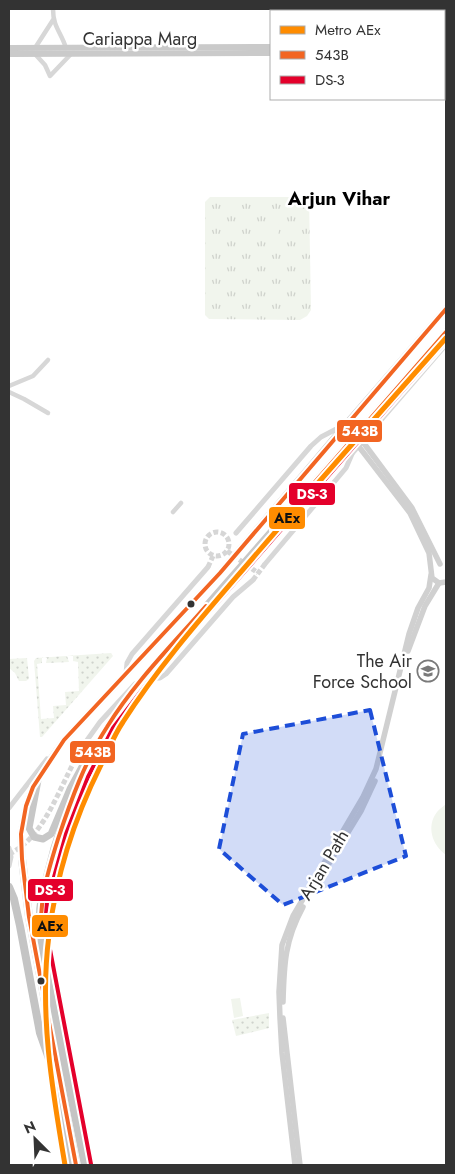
<svg xmlns="http://www.w3.org/2000/svg" width="455" height="1174" viewBox="0 0 455 1174" font-family="Jost,sans-serif">
	<style>
		.grass { fill: url(#grass-dots); fill-rule: evenodd }
		.park { fill: url(#park-tufts) }
		.pitch { fill: #f1f5ed }
		.lines { fill: none; stroke-linecap: round; stroke-linejoin: round }
		.tertiary-tunnel { stroke: #d6d6d6; stroke-width: 5; stroke-dasharray: 5 2.5; stroke-linecap: butt }
		.minor { stroke: #d7d7d7; stroke-width: 4.5 }
		.tertiary { stroke: #d7d7d7; stroke-width: 5 }
		.secondary { stroke: #d0d0d0; stroke-width: 5.5 }
		.primary { stroke: #cacaca; stroke-width: 6 }
		.trunk { stroke: #c7c7c7; stroke-width: 7 }
		.motorway { stroke: #c4c4c4; stroke-width: 8 }
		.bus-1-casing { stroke: #fff; stroke-width: 8 }
		.bus-2-casing { stroke: #fff; stroke-width: 8 }
		.bus-1 { stroke: #f26522; stroke-width: 4 }
		.bus-2 { stroke: #e4002b; stroke-width: 4 }
		.metro-1-casing { stroke: #fff; stroke-width: 9 }
		.metro-1 { stroke: #ff8c00; stroke-width: 5 }
		.marked { fill: #1d4ed8; fill-opacity: 0.2; stroke: #1d4ed8; stroke-width: 4; stroke-dasharray: 10 6; stroke-linejoin: round }
		.bus-dot { fill: #333; stroke: #fff; stroke-width: 2 }
		.labels { text-anchor: middle; stroke-width: 5; stroke-linejoin: round; paint-order: stroke }
		.street-label { font-size: 18px; fill: #333; stroke: #fff }
		.poi-label { font-size: 18px; fill: #333; stroke: #fff; text-anchor: end }
		.neighbourhood-label { font-size: 19px; font-weight: bold; fill: #000; stroke: #fff }
		.line-badge { stroke: #fff; stroke-width: 2 }
		.badge-label { font-size: 14px; text-anchor: middle; font-weight: bold; fill: #fff }
		.pale-badge-label { font-size: 14px; text-anchor: middle; font-weight: bold; fill: #111 }
	</style>
	<defs>
		<pattern id="grass-dots" width="8" height="8" patternUnits="userSpaceOnUse" patternTransform="scale(1.25)"><rect width="8" height="8" fill="#f1f5ed"/><path d="M2 2h.1M6 6h.1" fill="none" stroke="#cfd2cc" stroke-width="1.8" stroke-linecap="round"/></pattern>
		<pattern id="park-tufts" width="24" height="20" patternUnits="userSpaceOnUse" patternTransform="scale(1.25)"><rect width="24" height="20" fill="#f1f5ed"/><path d="M3 7l-1-3M5 7V3M7 7l1-3M15 17l-1-3M17 17v-4M19 17l1-3" fill="none" stroke="#cfd2cc"/></pattern>
	</defs>
	<rect width="100%" height="100%" fill="#fff"/>
	<g class="grass">
		<path d="M321,9H446V32H444V11H320Z"/>
		<path d="M111,653L113,656L42,737H40L34,661L36,658ZM73,655V661L78,662L79,691L65,692L66,705L53,706L54,718L41,719L37,664L42,663V657L47,658L46,663L69,662L67,656Z"/>
		<path d="M27,658L29,679L26,681H19L15,673L9,668V659Z"/>
		<path d="M269,1013V1028L236,1036L232,1020Z"/>
	</g>
	<path class="park" d="M210,197H309L311,310L307,316L300,320L209,319L205,315V202Z"/>
	<g class="pitch">
		<path d="M269,223H279L278,241H269Z"/>
		<path d="M446,804V855C432,845 426,826 437,812C439,809 443,807 446,804Z"/>
		<path d="M240,998L243,1016L234,1018L231,999Z"/>
	</g>
	<g class="lines">
		<g class="tertiary-tunnel">
			<circle cx="217" cy="544" r="12"/>
			<path d="M227,551L258,573"/>
			<path d="M208,567L213,556"/>
			<path d="M253,580L265,564"/>
			<path d="M9,854C48,836 62,777 85,743"/>
		</g>
		<g class="minor">
			<path d="M53,9C53,27 61,32 66,48"/>
			<path d="M35,48L53,20"/>
			<path d="M35,54L45,65L50,76L71,54"/>
			<path d="M9,386L33,376L48,360"/>
			<path d="M9,392L24,399L48,413"/>
			<path d="M352,454L446,345"/>
			<path d="M173,512L181,503"/>
		</g>
		<g class="tertiary">
			<path d="M236,533L311,446L321,437L344,425"/>
			<path d="M265,564L346,468L352,454V441"/>
			<path d="M126,673L127,663L132,654L208,567"/>
			<path d="M141,679L160,678L166,674L233,597L253,580"/>
			<path d="M85,743L100,722L135,684"/>
			<path d="M9,808L47,759"/>
			<path d="M9,848L11,857L9,866"/>
		</g>
		<g class="secondary">
			<path d="M357,434L412,508L440,564"/>
			<path d="M353,439L410,513L429,553L432,578L439,583L446,582"/>
			<path d="M408,651L425,606L439,583"/>
			<path d="M328,865L361,811L375,781"/>
			<path d="M283,1002C284,964 285,940 303,907"/>
			<path d="M283,1018L300,1165"/>
			<path d="M295,1165L282,1053L280,1018L279,992L282,945L293,916L363,797L376,769L409,634L418,608L429,588L431,575"/>
		</g>
		<g class="primary">
			<path d="M444,46H446"/>
			<path d="M9,48L271,47"/>
			<path d="M444,52H446"/>
			<path d="M9,54L271,53"/>
		</g>
		<g class="trunk">
			<path d="M101,738L117,711L143,678L446,332"/>
			<path d="M38,780L29,828L34,837L43,839L51,834L70,789L89,754"/>
			<path d="M22,859L21,834L26,806L30,795L39,776L64,740L220,573L341,430L446,309"/>
		</g>
		<g class="motorway">
			<path d="M22,859L29,917L76,1165"/>
			<path d="M9,887L14,899L20,926L40,1033L53,1070L69,1165"/>
			<path d="M85,1165C75,1115 65,1066 55,1016C49,984 40,946 40,914C40,901 44,889 47,877C58,829 77,781 101,738"/>
		</g>
		<g class="bus-1-casing">
			<g id="bus-1">
				<path d="M273,530L446,332"/>
				<path d="M41,928C40,897 49,868 58,839C71,800 85,761 107,727C134,683 172,645 206,606"/>
				<path d="M76,1165L29,917L22,859L21,834L26,806L33,787L64,740L220,573L446,309"/>
			</g>
		</g>
		<g class="bus-2-casing">
			<path id="bus-2" d="M91,1164L48,939L46,914L47,902L66,834L88,777L113,728L148,682L446,341"/>
		</g>
		<use href="#bus-1" class="bus-1"/>
		<use href="#bus-2" class="bus-2"/>
		<g class="metro-1-casing">
			<path id="metro-1" d="M65,1165C52,1089 39,1012 49,935C56,875 74,819 101,765C108,751 114,735 123,722C162,661 211,607 258,552C320,480 383,409 446,338"/>
		</g>
		<use href="#metro-1" class="metro-1"/>
	</g>
	<path class="marked" d="M370,710L406,856L283,905L219,849L243,734Z"/>
	<defs>
		<g id="school-ring" transform="scale(1.125)"><circle r="9.5" fill="#fff" stroke="#7a7a7a" stroke-width="1.5"/><path d="M0-5L7-2L0 1L-7-2ZM-4 1L0 2.5L4 1V4Q0 6-4 4Z" fill="#7a7a7a"/></g>
	</defs>
	<g fill-rule="evenodd">
		<use href="#school-ring" x="428" y="671"/>
	</g>
	<g class="bus-dot">
		<circle cx="191" cy="604" r="4.5"/>
		<circle cx="41" cy="981" r="4.5"/>
	</g>
	<g class="labels">
		<g class="street-label">
			<text x="140" y="45">Cariappa Marg</text>
			<text transform="translate(324 865) rotate(-59)" y="6">Arjan Path</text>
		</g>
		<g class="poi-label">
			<text x="412" y="667">The Air<tspan x="412" dy="21">Force School</tspan></text>
		</g>
		<g class="neighbourhood-label">
			<text x="339" y="205">Arjun Vihar</text>
		</g>
	</g>
	<g class="line-badge">
		<rect x="336" y="419" width="47" height="24" rx="5" fill="#f26522"/>
		<rect x="288" y="482" width="48" height="24" rx="5" fill="#e4002b"/>
		<rect x="268" y="506" width="38" height="24" rx="5" fill="#ff8c00"/>
		<rect x="69" y="740" width="47" height="24" rx="5" fill="#f26522"/>
		<rect x="27" y="878" width="47" height="24" rx="5" fill="#e4002b"/>
		<rect x="31" y="914" width="38" height="24" rx="5" fill="#ff8c00"/>
	</g>
	<g class="badge-label">
		<text x="360" y="436">543B</text>
		<text x="312" y="499">DS-3</text>
		<text x="93" y="757">543B</text>
		<text x="50" y="895">DS-3</text>
	</g>
	<g class="pale-badge-label">
		<text x="287" y="523">AEx</text>
		<text x="50" y="931">AEx</text>
	</g>
	<rect width="455" height="1174" fill="none" stroke="#333333" stroke-width="20"/>
	<rect x="270" y="10" width="175" height="90" fill="#ffffff" stroke="#adadad"/>
	<rect x="280" y="26" width="25" height="8" fill="#ff8c00" stroke="#adadad"/>
	<text x="315" y="35" font-size="15" fill="#333333">Metro AEx</text>
	<rect x="280" y="51" width="25" height="8" fill="#f26522" stroke="#adadad"/>
	<text x="315" y="60" font-size="15" fill="#333333">543B</text>
	<rect x="280" y="76" width="25" height="8" fill="#e4002b" stroke="#adadad"/>
	<text x="315" y="85" font-size="15" fill="#333333">DS-3</text>
	<g transform="translate(35 1139) rotate(336)" stroke="#ffffff" stroke-width="4" paint-order="stroke">
	<path d="M0-4L9 19L0 12L-9 19Z" fill="#333333"/>
	<text y="-8" font-size="14" font-weight="bold" text-anchor="middle" fill="#333333">N</text>
	</g>
</svg>
